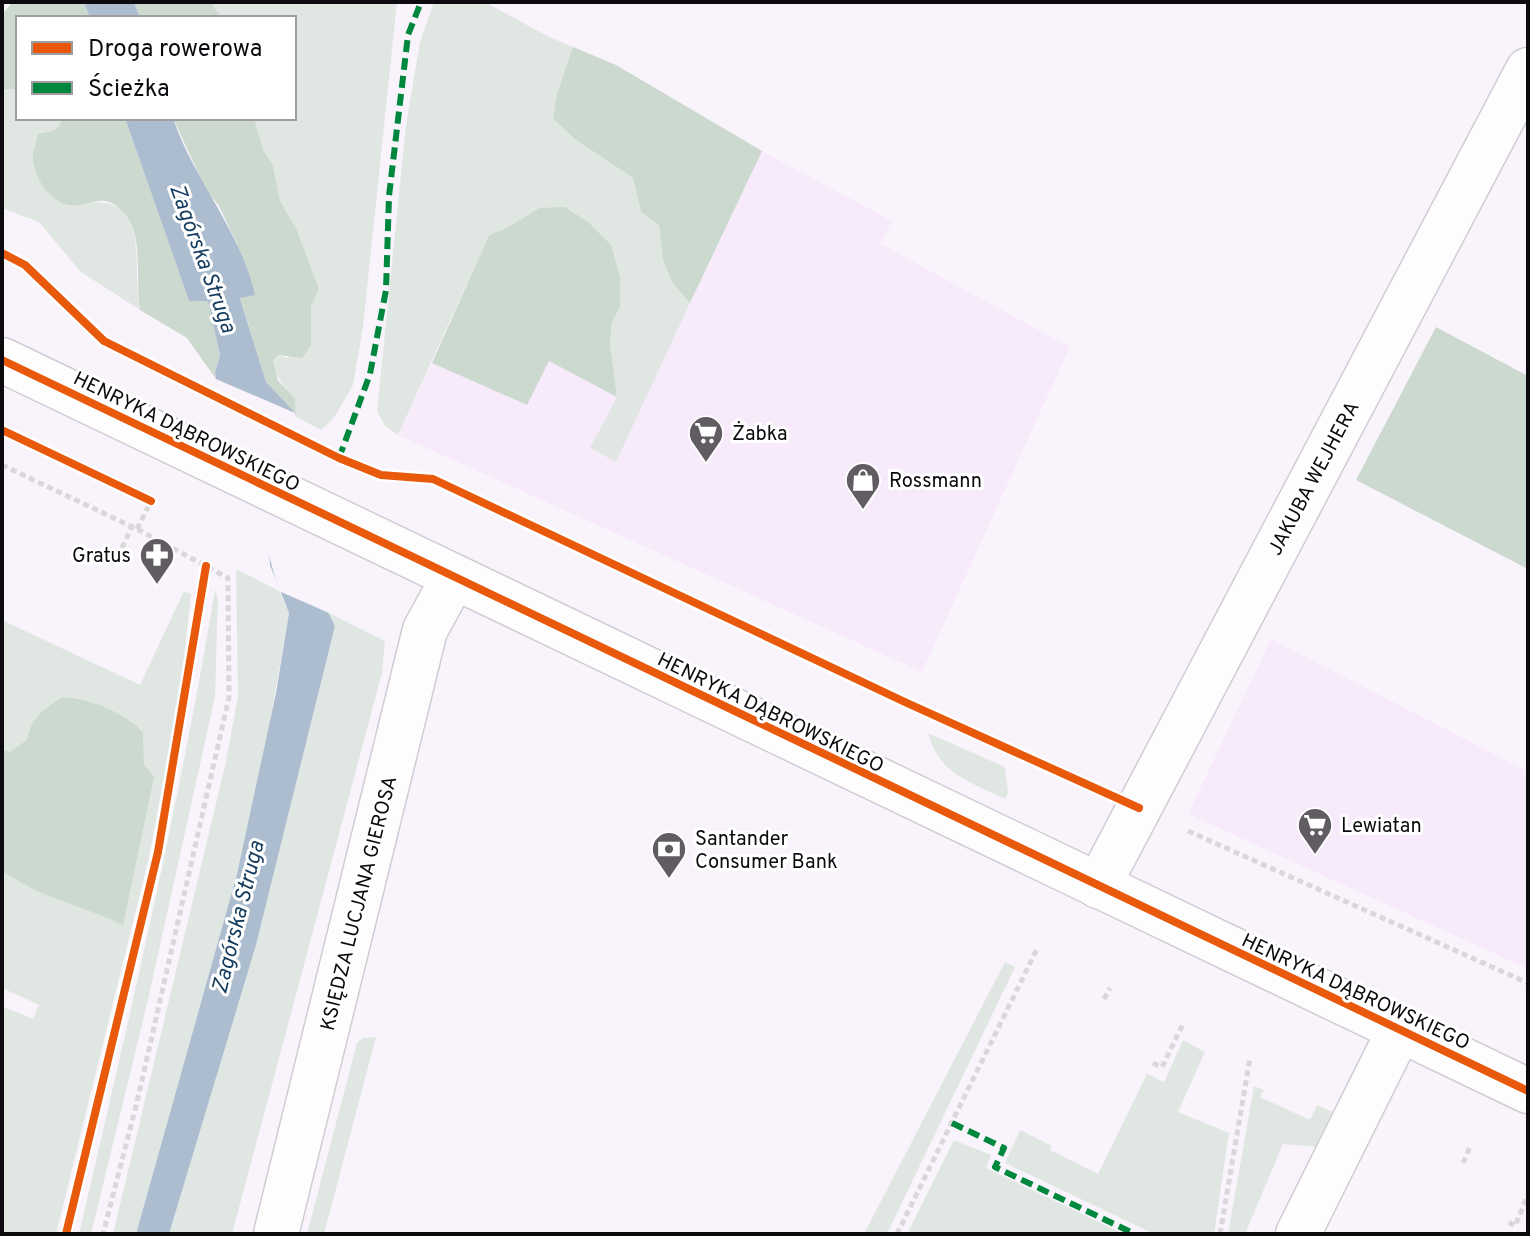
<svg xmlns="http://www.w3.org/2000/svg" width="1530" height="1236" viewBox="0 0 1530 1236" font-family="Overpass,sans-serif">
	<style>
		.built { fill: #f7ebfb }
		.green { fill: #e0e7e2 }
		.forest { fill: #ccd9cf }
		.water { fill: #adbdd0 }
		.pier { fill: #f9f4fb }
		.lines { fill: none; stroke-linecap: round; stroke-linejoin: round }
		.minor-casing { stroke: #d1ccd3; stroke-width: 47 }
		.path { stroke: #d9d7da; stroke-width: 5; stroke-dasharray: 6 4; stroke-linecap: butt }
		.minor { stroke: #fefdfe; stroke-width: 44 }
		.quiet { stroke: #00873e; stroke-width: 6; stroke-dasharray: 12 6; stroke-linecap: butt }
		.cycleway-casing { stroke: #fff; stroke-width: 13 }
		.cycleway { stroke: #e8590c; stroke-width: 8 }
		.labels { text-anchor: middle; stroke-width: 6; stroke-linejoin: round; paint-order: stroke }
		.street-label { font-size: 20px; fill: #0d0a0f; stroke: #fff }
		.poi-label { font-size: 20px; fill: #0d0a0f; stroke: #fff; text-anchor: start }
		.water-label { font-size: 22px; font-style: italic; fill: #153c5e; stroke: #fff }
	</style>
	<rect width="100%" height="100%" fill="#f9f4fb"/>
	<g class="built">
		<path d="M762,151L892,221L881,244L1070,347L922,672L398,435L432,363L526,405L549,361L641,407Z"/>
		<path d="M1271,639L1525,770L1528,765V969L1188,814Z"/>
	</g>
	<g class="green">
		<path d="M211,2H397L363,327L353,385L334,418L321,430L296,417L295,398C283,386 275,377 273,360L279,355L288,358L310,319L311,305L319,289L297,230L280,201L273,165L264,152L254,118H294V18H221Z"/>
		<path d="M434,2H485L549,37L573,47L553,119L576,140L633,178L641,212L659,225L663,260L672,282L690,303L616,462L590,448L617,397L610,343L612,322L620,307L539,208L510,226L489,235L398,435L385,426L377,411L406,125L420,42Z"/>
		<path d="M2,89H18V118H61L60,125L53,131L70,206C156,185 130,257 140,310L81,272L39,222L2,208Z"/>
		<path d="M236,569L279,591L289,613L266,744L237,874L136,1234H113L225,766L238,696Z"/>
		<path d="M215,590L218,599L215,697L148,1000L91,1234H79C129,1020 179,806 215,590Z"/>
		<path d="M184,591L191,594L180,695L149,857L56,1234H2V1006L33,1019L39,1005L2,988V620L140,685Z"/>
		<path d="M329,613L385,641L382,673L232,1234H169L256,945L335,626Z"/>
		<path d="M928,733L1005,767L1008,792L1005,799C970,782 939,774 928,733Z"/>
		<path d="M1005,962L1015,967L887,1234H864Z"/>
		<path d="M376,1037L324,1234H307L357,1043L363,1038Z"/>
		<path d="M1183,1040L1205,1052L1178,1112L1229,1133L1214,1234H1154L1005,1163L1020,1130L1052,1146L1050,1150L1098,1174L1147,1074L1164,1082Z"/>
		<path d="M1254,1086L1264,1090L1260,1097L1310,1120L1317,1105L1344,1117L1330,1148L1283,1144L1245,1234H1228Z"/>
		<path d="M954,1140L991,1155L986,1168L1124,1234H907Z"/>
	</g>
	<g class="forest">
		<path d="M13,2H84L90,18H18V89H2V14Z"/>
		<path d="M134,2H211L221,18H140Z"/>
		<path d="M573,47L616,65L762,151L690,303L672,282L663,260L659,225L641,212L633,178L576,140L553,119L557,94Z"/>
		<path d="M61,118H125L189,301L208,300L220,355L215,372L216,379L187,338L140,310C135,282 144,235 125,214C103,188 89,209 68,205C49,201 34,177 33,158C33,151 37,141 38,134L53,131L60,125Z"/>
		<path d="M173,118H254L264,152L273,165L280,201L297,230L319,289L311,306V345L302,358L279,355L273,360L278,381L295,398L296,417L266,382L240,297L237,244L219,206L205,188Z"/>
		<path d="M565,207L588,222L611,245L620,277V307L612,322L610,343L617,397L549,361L527,405L432,363L489,235L510,226L539,208Z"/>
		<path d="M1436,327L1528,376V569L1356,480Z"/>
		<path d="M63,697C91,699 123,712 143,732L144,765L154,777L123,925C94,911 64,903 35,890C24,885 13,877 2,871V750L10,752L27,740C32,716 43,710 63,697Z"/>
	</g>
	<g class="water">
		<path d="M84,2H134L140,18H90Z"/>
		<path d="M125,118H173C194,181 240,229 255,295L240,298L266,382L295,413L307,569L335,626L256,945L169,1234H136L237,874L276,693L289,613L270,565L264,496L251,489L216,379L215,372L220,355L208,301H189Z"/>
	</g>
	<path class="pier" d="M216,379L295,413L304,465L311,568L326,599L329,613L279,591L264,538L260,498L250,493Z"/>
	<g class="lines">
		<g class="minor-casing">
			<g id="minor">
				<path d="M2,360L1528,1091"/>
				<path d="M1098,886L1528,70"/>
				<path d="M276,1234L425,630L454,577"/>
				<path d="M1298,1234L1400,1029"/>
			</g>
		</g>
		<g class="path">
			<path d="M2,253L25,265L104,341L125,352"/>
			<path d="M2,465L137,529L228,578L229,697L137,1102L103,1234"/>
			<path d="M379,474L433,479L907,703L1089,785"/>
			<path d="M137,529L151,501"/>
			<path d="M122,548L132,526"/>
			<path d="M1188,831L1528,983"/>
			<path d="M1104,999L1110,988"/>
			<path d="M1153,1063L1162,1067L1183,1024"/>
			<path d="M1463,1163L1470,1147"/>
			<path d="M1509,1222L1515,1226L1528,1195"/>
			<path d="M897,1234L1037,949"/>
			<path d="M1220,1234L1250,1058"/>
		</g>
		<use href="#minor" class="minor"/>
		<g class="quiet">
			<path d="M339,458L370,374L386,290L389,196L408,35L421,2"/>
			<path d="M952,1123L1004,1148L995,1167L1135,1234"/>
		</g>
		<g class="cycleway-casing">
			<g id="cycleway">
				<path d="M2,253L25,265L104,341L339,458L381,475L433,479L907,703L1139,808"/>
				<path d="M2,360L1528,1091"/>
				<path d="M2,430L151,501"/>
				<path d="M66,1234L158,852L206,566"/>
			</g>
		</g>
		<use href="#cycleway" class="cycleway"/>
	</g>
	<defs>
		<g id="supermarket-pin" transform="scale(1.8)"><path d="M0 17L-7.5 6A9.5 9.5 0 1 1 7.5 6Z" fill="#605c62" stroke="#fff"/><path d="M-6-5.5h2.5l.6 2H6L4.5 2H-2.5L-4.4-4H-6ZM-1.5 3.2a1.3 1.3 0 1 0 .1 0ZM3 3.2a1.3 1.3 0 1 0 .1 0Z" fill="#fff"/></g>
		<g id="shop-pin" transform="scale(1.8)"><path d="M0 17L-7.5 6A9.5 9.5 0 1 1 7.5 6Z" fill="#605c62" stroke="#fff"/><path d="M-5-2.5h2.3a2.7 3.5 0 0 1 5.4 0H5L5.5 6h-11ZM-1.5-2.5h3a1.5 2.3 0 0 0-3 0Z" fill="#fff"/></g>
		<g id="pharmacy-pin" transform="scale(1.8)"><path d="M0 17L-7.5 6A9.5 9.5 0 1 1 7.5 6Z" fill="#605c62" stroke="#fff"/><path d="M-2-6h4v4h4v4h-4v4h-4v-4h-4v-4h4Z" fill="#fff"/></g>
		<g id="bank-pin" transform="scale(1.8)"><path d="M0 17L-7.5 6A9.5 9.5 0 1 1 7.5 6Z" fill="#605c62" stroke="#fff"/><path d="M-6-4H6V4H-6ZM0-2.3a2.3 2.3 0 1 0 0 4.6a2.3 2.3 0 1 0 0-4.6Z" fill="#fff"/></g>
	</defs>
	<g fill-rule="evenodd">
		<use href="#supermarket-pin" x="706" y="433"/>
		<use href="#shop-pin" x="863" y="480"/>
		<use href="#pharmacy-pin" x="157" y="555"/>
		<use href="#supermarket-pin" x="1315" y="825"/>
		<use href="#bank-pin" x="669" y="849"/>
	</g>
	<g class="labels">
		<g class="street-label">
			<text transform="translate(187 431) rotate(26)" y="7">HENRYKA DĄBROWSKIEGO</text>
			<text transform="translate(1313 478) rotate(-62)" y="7">JAKUBA WEJHERA</text>
			<text transform="translate(771 712) rotate(26)" y="7">HENRYKA DĄBROWSKIEGO</text>
			<text transform="translate(358 903) rotate(-76)" y="7">KSIĘDZA LUCJANA GIEROSA</text>
			<text transform="translate(1356 991) rotate(25)" y="7">HENRYKA DĄBROWSKIEGO</text>
		</g>
		<g class="poi-label">
			<text x="732" y="440">Żabka</text>
			<text x="889" y="487">Rossmann</text>
			<text x="131" y="562" text-anchor="end">Gratus</text>
			<text x="1341" y="832">Lewiatan</text>
			<text x="695" y="845">Santander<tspan x="695" dy="23">Consumer Bank</tspan></text>
		</g>
		<g class="water-label">
			<text transform="translate(204 258) rotate(70)" y="8">Zagórska Struga</text>
			<text transform="translate(237 917) rotate(-76)" y="8">Zagórska Struga</text>
		</g>
	</g>
	<rect width="1530" height="1236" fill="none" stroke="#0d0a0f" stroke-width="8"/>
	<rect x="16" y="16" width="280" height="104" fill="#ffffff" stroke="#9e9d9f" stroke-width="2"/>
	<rect x="32" y="42" width="40" height="12" fill="#e8590c" stroke="#9e9d9f" stroke-width="2"/>
	<text x="88" y="56" font-size="24" fill="#0d0a0f">Droga rowerowa</text>
	<rect x="32" y="82" width="40" height="12" fill="#00873e" stroke="#9e9d9f" stroke-width="2"/>
	<text x="88" y="96" font-size="24" fill="#0d0a0f">Ścieżka</text>
</svg>
